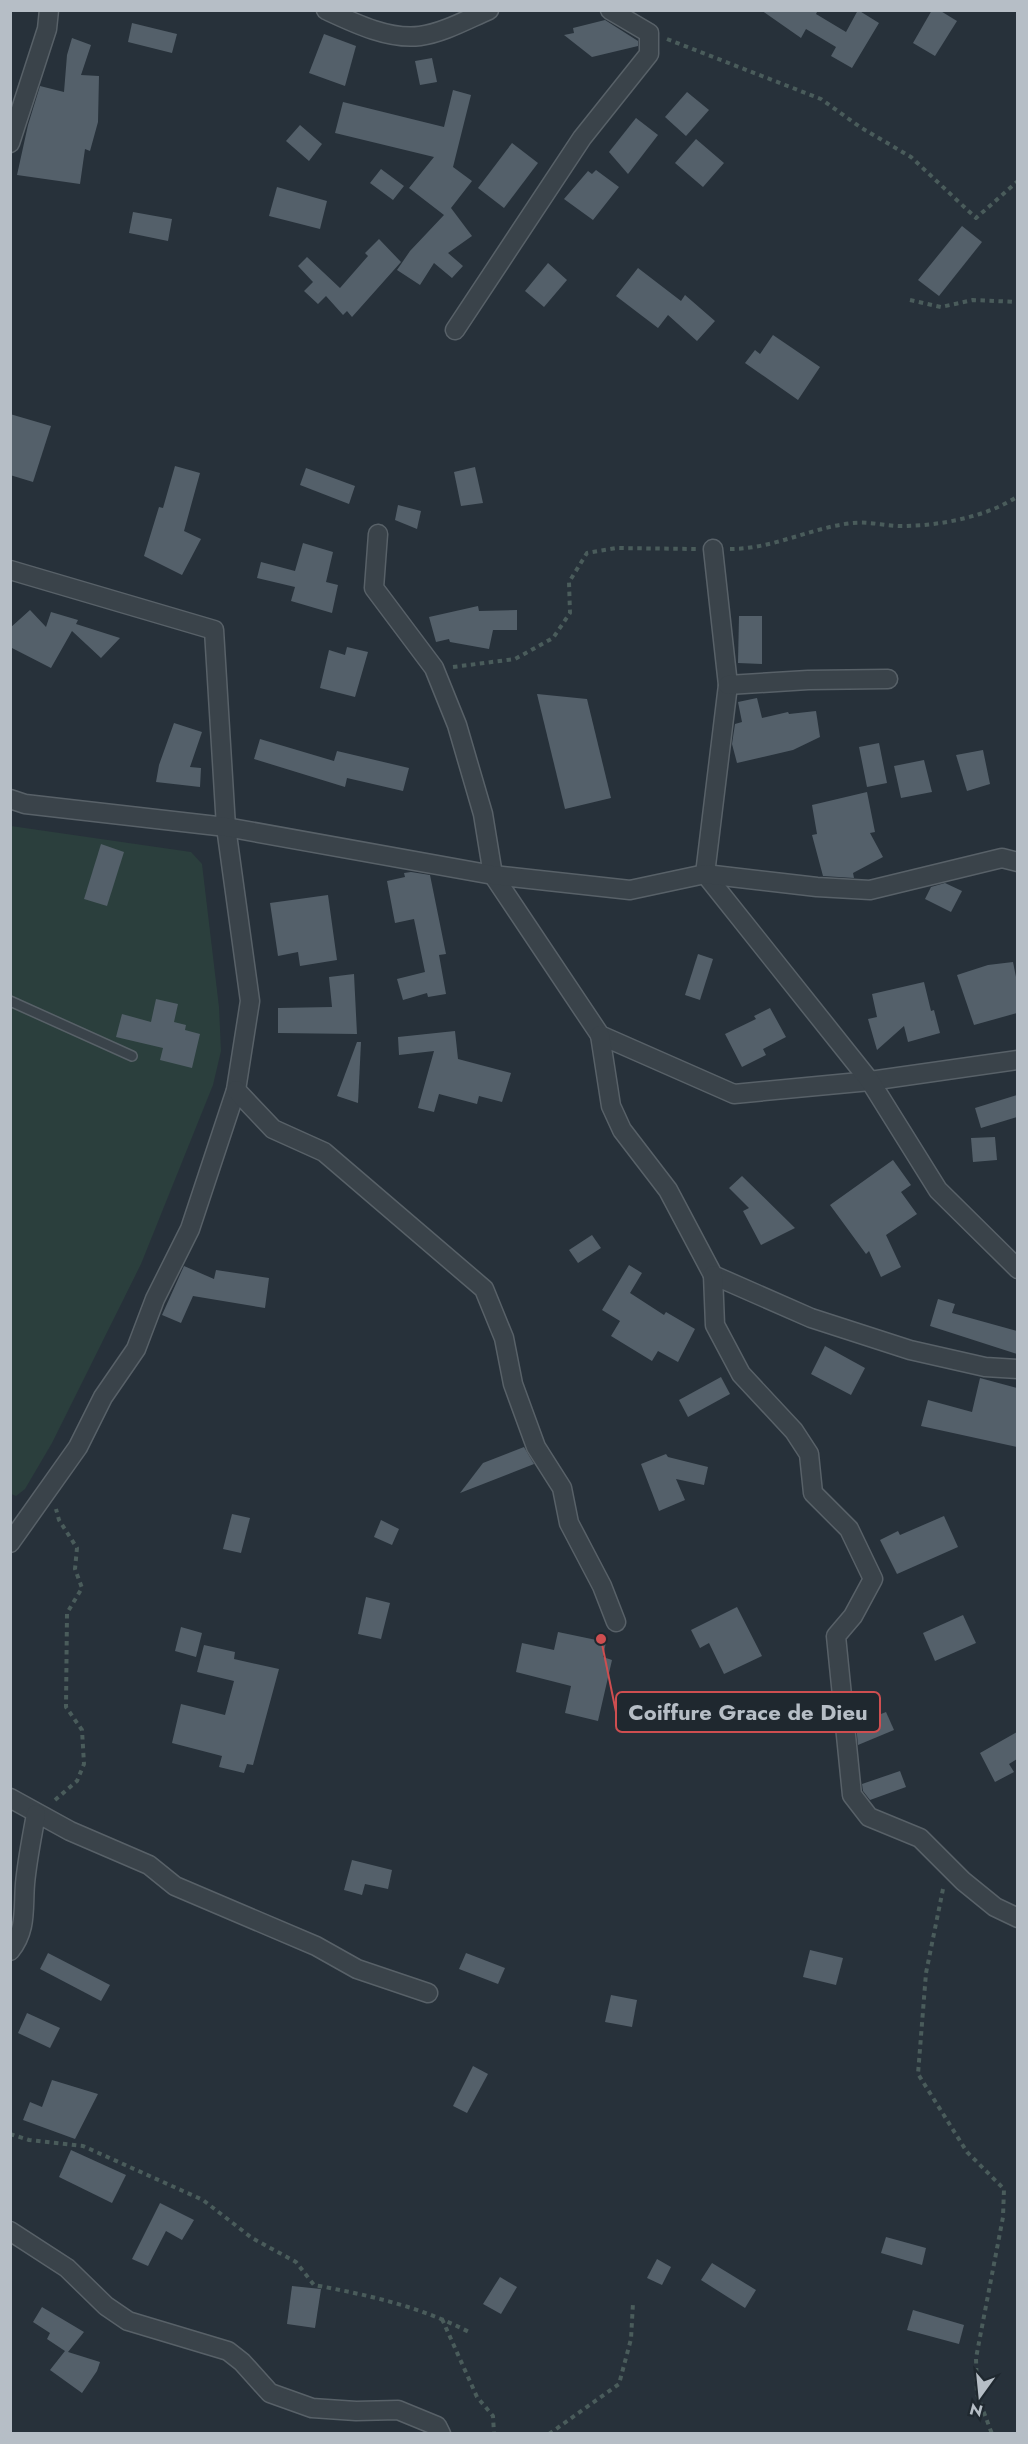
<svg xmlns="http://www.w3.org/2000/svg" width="1028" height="2444" viewBox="0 0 1028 2444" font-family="Jost,sans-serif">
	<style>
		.green { fill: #2b3f3d }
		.building { fill: #54606a }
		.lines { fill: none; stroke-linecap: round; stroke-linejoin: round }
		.service-casing { stroke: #586168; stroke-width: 12 }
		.minor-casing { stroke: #586168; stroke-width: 21 }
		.path { stroke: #4a5c5b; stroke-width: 4; stroke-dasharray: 4.5 4.5; stroke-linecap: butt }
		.service { stroke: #3a434a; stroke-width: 9 }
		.minor { stroke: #3a434a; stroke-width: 18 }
		.leader { fill: none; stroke: #ce4e50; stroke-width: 2 }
		.callout-dot { fill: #ce4e50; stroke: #1f282f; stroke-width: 2 }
		.callout { fill: #1f282f; stroke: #ce4e50; stroke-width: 2 }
		.callout-label { font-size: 22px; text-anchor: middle; font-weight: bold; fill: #b6bec6 }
	</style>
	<rect width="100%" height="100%" fill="#27313a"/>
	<path class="green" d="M11,826L191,852L202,864L219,1007L221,1051L213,1085L141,1264L52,1443L25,1489L16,1496L11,1494Z"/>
	<g class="building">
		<path d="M761,10H818L816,14L846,32L858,10L879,23L852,68L831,56L836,47L806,29L801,38Z"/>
		<path d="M932,10H939L957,21L935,56L913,43Z"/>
		<path d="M605,20L638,41V46L592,57L564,35L574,33L573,28Z"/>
		<path d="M132,23L177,34L172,53L128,42Z"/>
		<path d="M324,34L356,46L345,86L309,73Z"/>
		<path d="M72,38L91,45L81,75L99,76L98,122L90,151L85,149L80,184L17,175L28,125L40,86L64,92L67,55Z"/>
		<path d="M432,58L437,82L420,85L415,61Z"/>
		<path d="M453,90L471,95L453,167L472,181L451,208L472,236L448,253L463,266L452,278L434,263L420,285L397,270L410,251L444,215L409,188L434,157L335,133L343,102L444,127Z"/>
		<path d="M687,92L709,110L686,136L665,117Z"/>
		<path d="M636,118L658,135L628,174L609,152Z"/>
		<path d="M300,125L322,144L309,161L286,141Z"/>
		<path d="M696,139L724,163L703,187L675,163Z"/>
		<path d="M512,143L538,163L504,208L478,188Z"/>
		<path d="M381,169L404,186L393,200L370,183Z"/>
		<path d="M596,170L619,187L593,220L564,199L588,171L592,174Z"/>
		<path d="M277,187L327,201L320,229L269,216Z"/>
		<path d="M133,212L172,219L168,241L129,233Z"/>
		<path d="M962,226L982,242L939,296L918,280Z"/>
		<path d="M379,239L401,262L352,317L347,311L343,315L326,296L318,304L304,291L313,282L298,266L307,257L340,288L368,256L365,253Z"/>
		<path d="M548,263L567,280L544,307L525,291Z"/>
		<path d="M638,268L681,301L685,295L715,321L697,341L668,315L658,328L616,296Z"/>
		<path d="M773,335L820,367L798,400L745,363L755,350L760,354Z"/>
		<path d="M10,414L51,426L33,482L10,475Z"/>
		<path d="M175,466L200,473L184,531L201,539L182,575L144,556L159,507L163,508Z"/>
		<path d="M475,467L483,503L461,506L454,472Z"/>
		<path d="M306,468L355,486L349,504L300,485Z"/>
		<path d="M398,505L421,511L417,529L395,520Z"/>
		<path d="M303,543L333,552L326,582L338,585L332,613L291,601L295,587L257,578L261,562L295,571Z"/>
		<path d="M478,606L479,611L517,610V630H493L489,649L450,642L449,639L436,642L429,617Z"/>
		<path d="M30,610L46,627L51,612L78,620L76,624L120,638L101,658L72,631L51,668L10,647V628Z"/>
		<path d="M739,616H762V664L738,663Z"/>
		<path d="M347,647L368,652L355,697L320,688L329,650L345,655Z"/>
		<path d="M537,694L587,699L611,798L565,809Z"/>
		<path d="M757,698L762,718L788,712L789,714L816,711L820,737L793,750L737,763L732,744L735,724L742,722L738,702Z"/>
		<path d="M174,723L202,732L190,767L201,768L200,787L156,782L159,765Z"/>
		<path d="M260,739L334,761L337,751L409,768L403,791L347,778L345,787L254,759Z"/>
		<path d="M879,743L887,783L867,787L859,747Z"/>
		<path d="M983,750L990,784L967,791L956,755Z"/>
		<path d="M924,760L932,792L901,798L894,766Z"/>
		<path d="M867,792L875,832L870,833L883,857L853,873L854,878L823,876L812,835L817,834L812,805Z"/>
		<path d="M101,844L124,852L107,906L84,899Z"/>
		<path d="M411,872L430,875L446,954L439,955L446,994L428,997L427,993L403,1000L397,979L425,972L414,919L395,923L387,881L405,877L404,873Z"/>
		<path d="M945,883L962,891L951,912L925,899L931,887Z"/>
		<path d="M328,895L337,960L300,966L298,952L278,956L270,903Z"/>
		<path d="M698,954L713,959L700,1000L685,995Z"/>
		<path d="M1013,962L1017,982V1013L974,1025L957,975L988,965Z"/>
		<path d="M354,974L357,1034L278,1033V1008L332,1007L329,977Z"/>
		<path d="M924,982L931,1011L934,1010L940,1033L908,1042L904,1026L877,1050L868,1019L877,1017L872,994Z"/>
		<path d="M156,999L178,1004L174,1022L186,1025L185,1030L200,1034L192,1068L160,1060L163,1048L116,1037L122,1014L151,1022Z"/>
		<path d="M770,1008L786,1037L763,1049L766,1055L742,1067L725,1034L756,1019L754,1016Z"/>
		<path d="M455,1031L458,1059L511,1073L502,1102L479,1096L477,1104L439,1094L434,1112L418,1108L434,1051L399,1055L398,1037Z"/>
		<path d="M357,1042H361L358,1103L337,1096Z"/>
		<path d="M1017,1095V1117L981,1128L975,1108Z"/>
		<path d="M995,1137L997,1160L973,1162L971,1138Z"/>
		<path d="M893,1160L911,1185L901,1192L917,1214L886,1235L901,1267L881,1277L869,1251L866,1254L830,1205Z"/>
		<path d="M742,1176L795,1228L761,1245L743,1211L749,1208L729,1188Z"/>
		<path d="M592,1235L601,1248L578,1263L569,1250Z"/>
		<path d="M629,1265L642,1273L630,1293L664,1315L666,1312L695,1329L678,1362L658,1351L652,1361L611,1336L620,1321L602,1310Z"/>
		<path d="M184,1266L214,1279L216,1270L269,1278L265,1308L193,1296L181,1323L162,1315Z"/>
		<path d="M938,1299L955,1304L952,1313L1017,1331V1354L930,1326Z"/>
		<path d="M825,1346L865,1368L851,1395L811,1374Z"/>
		<path d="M721,1377L730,1394L688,1417L679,1400Z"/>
		<path d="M980,1378L1017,1388V1447L921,1426L928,1400L972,1412Z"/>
		<path d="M524,1447L534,1464L460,1493L483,1463Z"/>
		<path d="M666,1454L668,1457L708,1467L704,1485L676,1479L685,1500L659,1511L641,1464Z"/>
		<path d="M232,1514L250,1518L241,1553L223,1549Z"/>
		<path d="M944,1516L958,1547L897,1574L880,1540L898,1531L900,1535Z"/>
		<path d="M381,1520L399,1529L392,1545L374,1537Z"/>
		<path d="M366,1597L390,1603L381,1639L358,1634Z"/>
		<path d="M737,1607L762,1656L724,1674L709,1643L700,1648L691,1630Z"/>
		<path d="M963,1615L976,1643L935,1661L923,1633Z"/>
		<path d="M181,1627L202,1633L196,1657L175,1651Z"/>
		<path d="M558,1632L606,1642L603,1657L612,1660L598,1721L565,1713L571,1686L516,1672L522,1643L554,1650Z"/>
		<path d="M204,1645L235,1652L234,1659L279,1669L253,1765L247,1764L244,1773L219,1767L222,1756L172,1743L181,1704L225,1715L234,1681L197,1672Z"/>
		<path d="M886,1712L894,1730L858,1745L856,1724Z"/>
		<path d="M1017,1732V1759L1009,1764L1014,1772L995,1782L980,1753Z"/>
		<path d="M900,1771L906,1787L870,1800L863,1791L862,1784Z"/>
		<path d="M352,1860L392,1870L388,1889L365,1884L362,1895L344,1890Z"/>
		<path d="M810,1950L843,1958L836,1985L803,1977Z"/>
		<path d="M48,1953L110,1985L101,2001L40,1969Z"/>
		<path d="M466,1953L505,1968L498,1984L459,1969Z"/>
		<path d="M611,1995L637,2000L632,2027L605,2022Z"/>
		<path d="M27,2013L60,2028L50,2048L18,2033Z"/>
		<path d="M473,2066L488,2074L467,2113L453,2106Z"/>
		<path d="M52,2080L98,2094L75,2139L23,2120L30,2102L42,2107Z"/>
		<path d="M71,2150L126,2175L112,2203L59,2177Z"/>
		<path d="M160,2203L194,2220L182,2240L166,2231L148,2266L132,2259Z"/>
		<path d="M886,2237L926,2248L922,2265L881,2253Z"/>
		<path d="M657,2259L671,2267L662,2285L647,2278Z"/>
		<path d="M712,2263L756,2290L745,2308L701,2280Z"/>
		<path d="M500,2277L517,2287L501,2314L483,2304Z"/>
		<path d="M292,2286L321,2289L315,2328L287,2324Z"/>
		<path d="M42,2307L84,2332L68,2352L100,2362L97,2371L82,2393L50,2370L65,2351L47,2339L50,2333L33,2322Z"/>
		<path d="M913,2310L964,2325L959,2344L907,2330Z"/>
	</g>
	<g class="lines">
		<g class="service-casing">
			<path id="service" d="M10,1001L132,1056"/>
		</g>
		<g class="minor-casing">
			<g id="minor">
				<path d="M326,10C354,23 389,40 420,36C443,33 468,19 489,10"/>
				<path d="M10,143L47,29L49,10"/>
				<path d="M455,330L582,138L649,54V33L610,10"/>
				<path d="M378,534L374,588L434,668L457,725L483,814L493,875L600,1035L734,1094L870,1081L1018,1060"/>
				<path d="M713,549L728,685L705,874L870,1081L938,1190L1018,1269"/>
				<path d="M10,570L214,630L226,827L250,1001L236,1090L190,1229L155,1299L136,1349L103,1397L78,1447L10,1543"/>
				<path d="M728,685L808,680L888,679"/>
				<path d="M10,799L25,804L226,827L493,875L630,890L705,874L817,887L870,890L1002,858L1018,862"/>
				<path d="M600,1035L611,1106L622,1130L668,1190L713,1275L811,1318L910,1350L985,1367L1018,1369"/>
				<path d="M236,1090L273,1129L324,1152L484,1289L504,1338L513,1384L536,1447L562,1488L569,1523L602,1586L616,1622"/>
				<path d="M713,1275L715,1325L741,1374L794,1431L809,1454L813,1493L849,1529L873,1579L853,1616L836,1636L852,1795L869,1817L920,1838L963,1881L995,1907L1018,1918"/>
				<path d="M10,1798L70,1831L149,1865L175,1886L316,1946L357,1969L428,1993"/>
				<path d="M10,1951C27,1930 23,1909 25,1884C27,1861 32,1837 36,1814"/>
				<path d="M10,2231L67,2268L106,2306L128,2321L228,2351L242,2362L270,2393L312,2408L356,2411L398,2410L437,2426L441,2434"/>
			</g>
		</g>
		<g class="path">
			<path d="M667,39L821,99L860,127L911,157L976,218L1018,181"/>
			<path d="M910,300L941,307L973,300L1018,302"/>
			<path d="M730,549C773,549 810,528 852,523C870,521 889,527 907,526C943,525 989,516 1018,496"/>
			<path d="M453,667L515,659L553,638L570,613L569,582L587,553L616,548L696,549"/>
			<path d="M55,1800L77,1781L84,1764L82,1730L66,1707L67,1613L82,1588L75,1569L77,1548L59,1520L56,1509"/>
			<path d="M943,1889L926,1973L918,2074L967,2152L1004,2189L1003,2217L976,2358L977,2394L992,2434"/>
			<path d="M10,2134L29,2140L83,2146L203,2200L252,2238L296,2262L314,2285C368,2295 419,2306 469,2332"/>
			<path d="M442,2319L477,2397L493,2416L494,2434"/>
			<path d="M549,2434L619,2384L631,2339L633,2303"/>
		</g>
		<use href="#service" class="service"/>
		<use href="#minor" class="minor"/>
	</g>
	<path class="leader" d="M601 1639L616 1712"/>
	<circle class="callout-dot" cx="601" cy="1639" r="6"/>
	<rect class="callout" x="616" y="1692" width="264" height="40" rx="6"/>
	<g class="callout-label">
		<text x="748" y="1720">Coiffure Grace de Dieu</text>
	</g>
	<rect width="1028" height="2444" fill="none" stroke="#b6bec6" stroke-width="24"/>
	<g transform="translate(980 2396) rotate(195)" stroke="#1f282f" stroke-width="4.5" paint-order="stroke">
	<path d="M0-4.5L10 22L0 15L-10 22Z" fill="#b6bec6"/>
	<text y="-9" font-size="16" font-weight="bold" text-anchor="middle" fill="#b6bec6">N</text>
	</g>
</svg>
